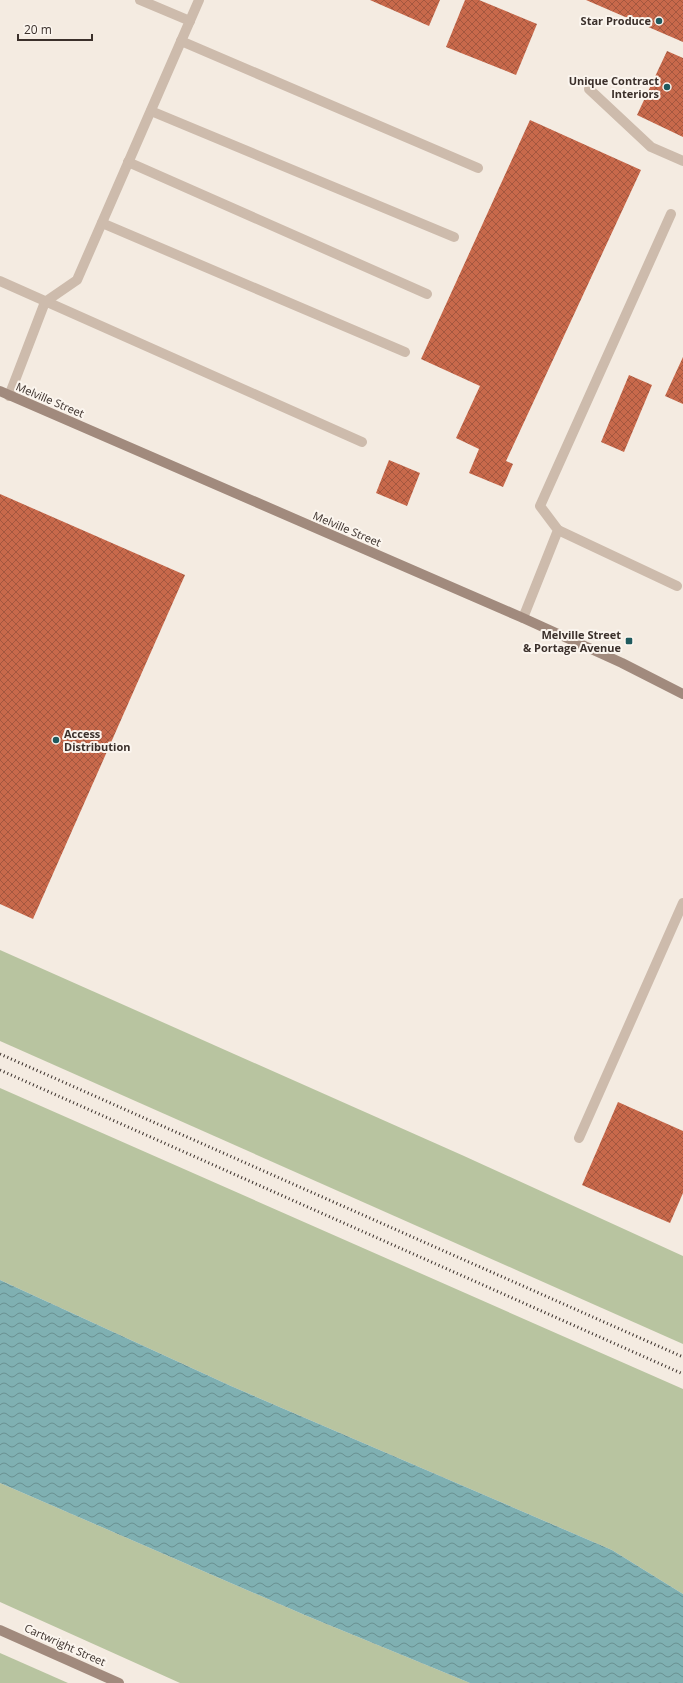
<svg xmlns="http://www.w3.org/2000/svg" width="683" height="1683" viewBox="0 0 683 1683" font-family="'Open Sans',sans-serif">
	<style>
		.grass { fill: #b8c4a0 }
		.water { fill: url(#water-waves) }
		.building { fill: url(#building-cross-hatch) }
		.lines { fill: none; stroke-linecap: round; stroke-linejoin: round }
		.lane { stroke: #cdbbac; stroke-width: 10 }
		.secondary { stroke: #a18a7d; stroke-width: 10 }
		.rail { stroke: #3b302b; stroke-width: 3; stroke-dasharray: 1 3; stroke-linecap: butt }
		.poi-dot { fill: #1f5a5e; stroke: #fbf5ee; stroke-width: 1.5 }
		.labels { text-anchor: middle; stroke-width: 4; stroke-linejoin: round; paint-order: stroke }
		.poi-label { font-size: 11px; font-weight: bold; fill: #3b302b; stroke: #fbf5ee; text-anchor: end }
		.street-label { font-size: 11px; fill: #3b302b; stroke: #fbf5ee }
	</style>
	<defs>
		<pattern id="water-waves" width="16" height="10" patternUnits="userSpaceOnUse"><rect width="16" height="10" fill="#7fb0b2"/><path d="M0 5q4-4 8 0t8 0" fill="none" stroke="#699091"/></pattern>
		<pattern id="building-cross-hatch" width="8" height="8" patternUnits="userSpaceOnUse"><rect width="8" height="8" fill="#c8694b"/><path d="M0 0l8 8M0 8l8-8" fill="none" stroke="#a4573f"/></pattern>
	</defs>
	<rect width="100%" height="100%" fill="#f4ebe1"/>
	<g class="grass">
		<path d="M0,950L464,1156L683,1256V1344L0,1041Z"/>
		<path d="M0,1088L683,1389V1594L612,1550L231,1386L0,1280Z"/>
		<path d="M0,1483L307,1616L470,1683H180L0,1602Z"/>
		<path d="M0,1653L68,1683H0Z"/>
	</g>
	<path class="water" d="M0,1280L231,1386L612,1550L683,1594V1683H470L307,1616L0,1483Z"/>
	<g class="building">
		<path d="M370,0H440L429,26Z"/>
		<path d="M465,0H479L537,24L516,75L446,47Z"/>
		<path d="M586,0H683V42Z"/>
		<path d="M667,51L683,58V137L637,115Z"/>
		<path d="M530,120L641,170L506,461L513,464L503,487L469,473L479,449L456,438L480,386L421,359Z"/>
		<path d="M683,357V404L665,396Z"/>
		<path d="M629,375L652,385L624,452L601,442Z"/>
		<path d="M389,460L420,473L407,506L376,493Z"/>
		<path d="M0,494L185,575L33,919L0,904Z"/>
		<path d="M618,1102L683,1131V1193L670,1223L582,1185Z"/>
	</g>
	<g class="lines">
		<g class="lane">
			<path d="M140,0L190,21"/>
			<path d="M181,41L478,168"/>
			<path d="M589,89L651,147L683,161"/>
			<path d="M151,111L454,237"/>
			<path d="M128,162L427,294"/>
			<path d="M102,223L405,352"/>
			<path d="M0,281L362,442"/>
			<path d="M9,396L45,302L77,280L199,0"/>
			<path d="M558,530L677,586"/>
			<path d="M523,618L558,530L540,506L671,214"/>
			<path d="M579,1138L683,903"/>
		</g>
		<g class="secondary">
			<path d="M0,391L523,618L622,663L683,694"/>
			<path d="M0,1630L119,1683"/>
		</g>
		<g class="rail">
			<path d="M0,1054L683,1357"/>
			<path d="M0,1070L683,1374"/>
		</g>
	</g>
	<g class="poi-dot">
		<circle cx="659" cy="21" r="4"/>
		<circle cx="667" cy="87" r="4"/>
		<rect x="625" y="637" width="8" height="8" rx="2"/>
		<circle cx="56" cy="740" r="4"/>
	</g>
	<g class="labels">
		<g class="poi-label">
			<text x="651" y="25">Star Produce</text>
			<text x="659" y="85">Unique Contract<tspan x="659" dy="13">Interiors</tspan></text>
			<text x="621" y="639">Melville Street<tspan x="621" dy="13">&amp; Portage Avenue</tspan></text>
			<text x="64" y="738" text-anchor="start">Access<tspan x="64" dy="13">Distribution</tspan></text>
		</g>
		<g class="street-label">
			<text transform="translate(50 400) rotate(23)" y="4">Melville Street</text>
			<text transform="translate(347 529) rotate(23)" y="4">Melville Street</text>
			<text transform="translate(65 1645) rotate(24)" y="4">Cartwright Street</text>
		</g>
	</g>
	<path d="M18 34v6h74v-6" fill="none" stroke="#3b302b" stroke-width="2"/>
	<text x="24" y="34" font-size="12" fill="#3b302b" stroke="#fbf5ee" stroke-width="3" paint-order="stroke">20 m</text>
</svg>
